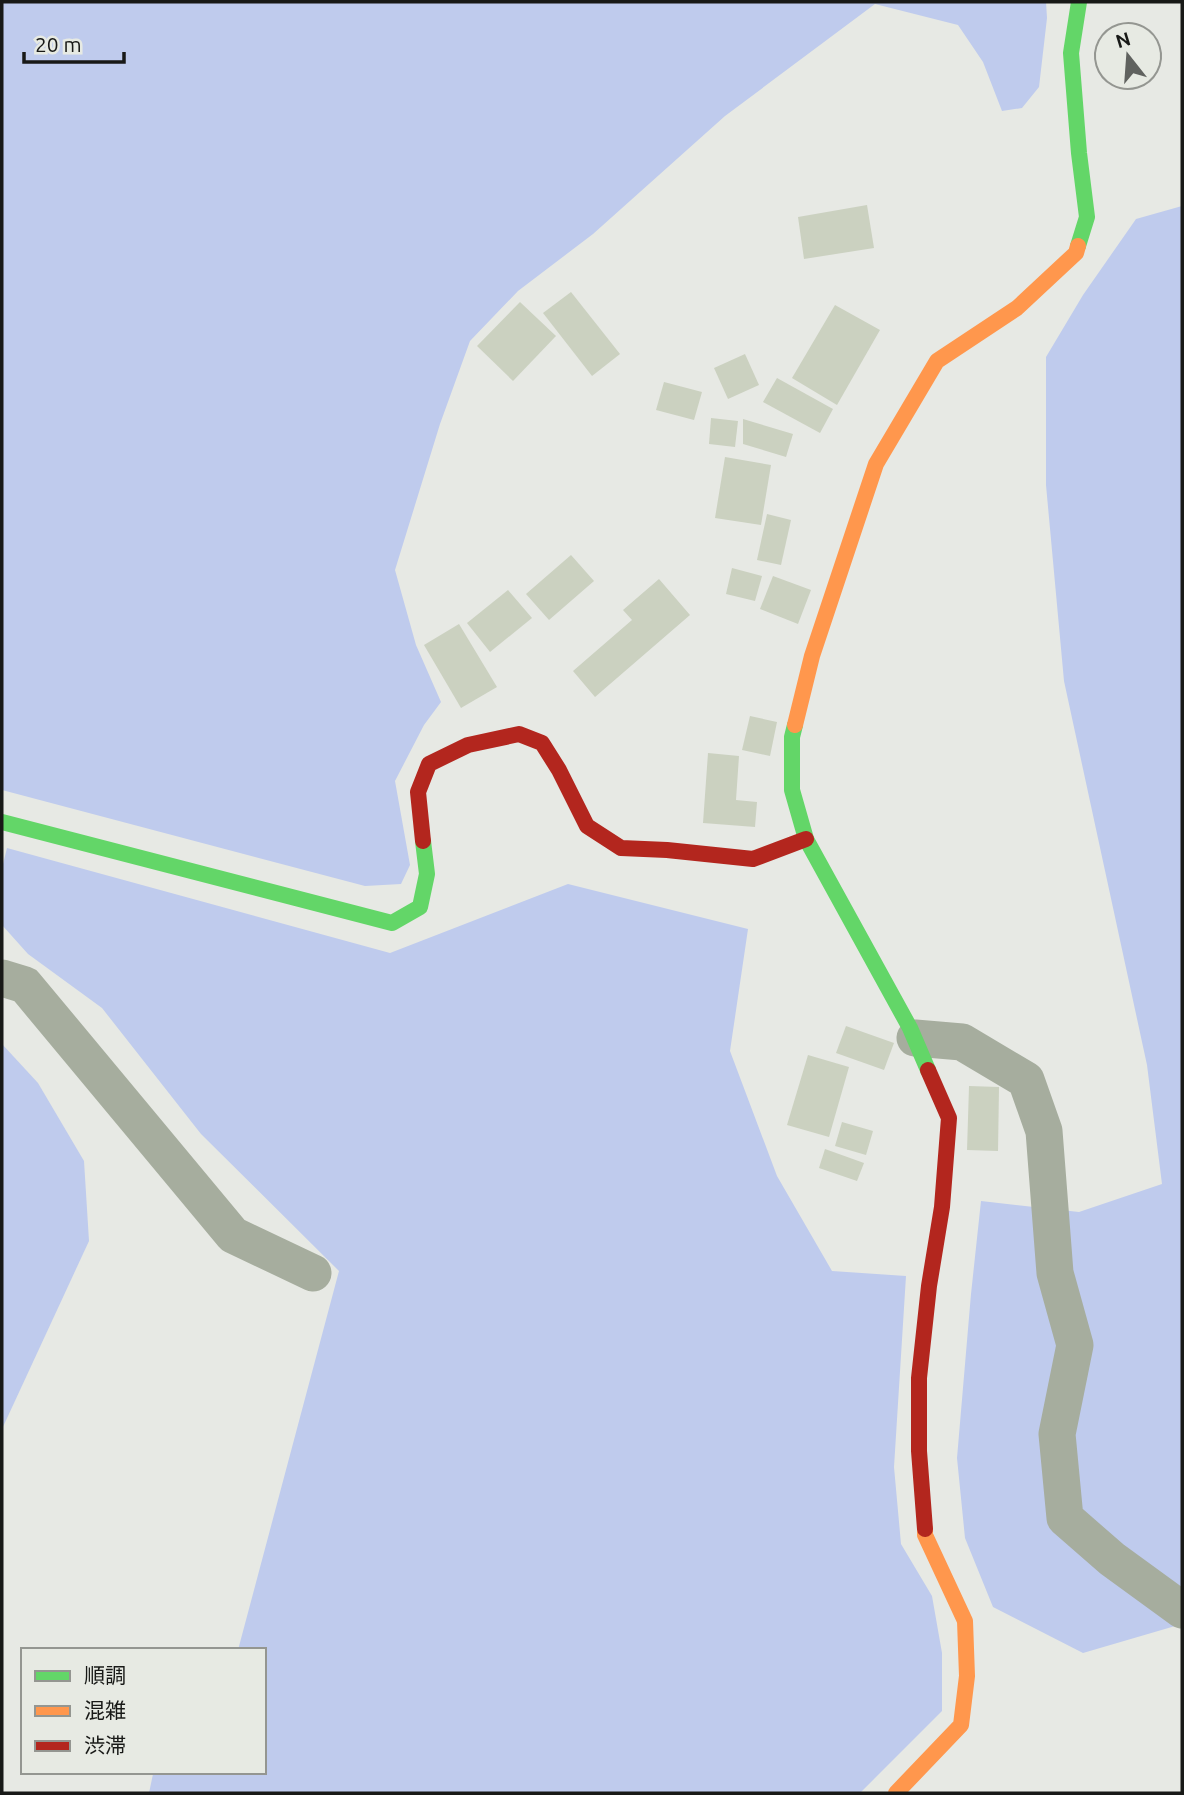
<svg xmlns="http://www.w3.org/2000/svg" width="1184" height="1795" viewBox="0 0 1184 1795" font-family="Ubuntu,'Noto Sans JP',sans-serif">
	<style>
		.green { fill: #bfcbed }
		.building { fill: #cbd1c0 }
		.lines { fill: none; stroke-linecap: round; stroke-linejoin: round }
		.street { stroke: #a6ad9e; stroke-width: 37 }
		.fast { stroke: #63d668; stroke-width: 16 }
		.slow { stroke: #ff974d; stroke-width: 16 }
		.jam { stroke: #b3261e; stroke-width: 16 }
	</style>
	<rect width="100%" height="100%" fill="#e7e9e4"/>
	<g class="green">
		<path d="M2,2H1046L1047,18L1039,87L1022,108L1002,111L983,62L958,25L875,4L725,116L593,234L518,291L470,341L440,424L395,570L416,645L441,702L424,725L395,781L410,865L401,884L365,886L2,790Z"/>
		<path d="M1182,206V1624L1083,1653L993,1607L965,1538L957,1458L971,1294L981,1201L1079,1212L1162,1184L1147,1065L1064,681L1046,485V357L1083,295L1136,219Z"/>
		<path d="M7,848L390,953L568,884L748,929L730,1051L777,1176L832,1271L906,1276L894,1467L901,1544L932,1596L942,1653V1711L860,1793H149L153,1774L155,1772H264V1650H238L339,1271L201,1134L102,1008L28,954L2,925V868Z"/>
		<path d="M2,1044L38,1083L84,1161L89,1241L2,1429Z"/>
	</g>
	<g class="building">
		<path d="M867,205L874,248L804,259L798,217Z"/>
		<path d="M571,292L620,354L592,376L543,313Z"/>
		<path d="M520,302L556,336L513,381L477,346Z"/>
		<path d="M835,305L880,330L837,405L792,378Z"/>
		<path d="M745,354L759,385L728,399L714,368Z"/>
		<path d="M777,378L833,409L820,433L763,402Z"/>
		<path d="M664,382L702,392L694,420L656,410Z"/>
		<path d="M711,418L738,421L735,447L709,444Z"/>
		<path d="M743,419L793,434L786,457L743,444Z"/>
		<path d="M725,457L771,465L761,525L715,518Z"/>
		<path d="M767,514L791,520L781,565L757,560Z"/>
		<path d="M571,555L594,581L549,620L526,594Z"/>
		<path d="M732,568L762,576L755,601L726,594Z"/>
		<path d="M773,576L811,590L798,624L760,609Z"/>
		<path d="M659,579L690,615L595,697L573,671L632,620L623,610Z"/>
		<path d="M508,590L532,618L490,652L467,623Z"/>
		<path d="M459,624L497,687L461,708L424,645Z"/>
		<path d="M750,716L777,722L770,756L742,750Z"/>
		<path d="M708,753L739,756L736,800L757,802L755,827L703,823Z"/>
		<path d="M846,1026L894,1043L884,1070L836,1053Z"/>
		<path d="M808,1055L849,1067L829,1137L787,1125Z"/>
		<path d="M969,1086L999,1087L998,1151L967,1150Z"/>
		<path d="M842,1122L873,1131L866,1155L835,1146Z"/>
		<path d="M825,1149L864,1163L857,1181L819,1168Z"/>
	</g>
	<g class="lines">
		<g class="street">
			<path d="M2,978L25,985L233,1235L313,1273"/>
			<path d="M915,1038L962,1042L1026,1080L1044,1131L1055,1273L1075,1345L1057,1434L1065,1518L1112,1559L1182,1610"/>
		</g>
		<g class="fast">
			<path d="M1078,246L1087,217L1079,153L1071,53L1079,2"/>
			<path d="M795,725L792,737V790L806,839L910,1028L928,1070"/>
			<path d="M2,822L392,923L420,907L427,874L423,841"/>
		</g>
		<g class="slow">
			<path d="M795,725L812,656L876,464L937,361L1017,308L1076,253L1078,246"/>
			<path d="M896,1793L961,1725L967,1676L965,1621L925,1535V1529"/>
		</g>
		<g class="jam">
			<path d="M423,841L418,792L429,764L468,745L519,734L542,743L559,770L587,826L621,848L667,850L753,859L806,839"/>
			<path d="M925,1529L919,1451V1378L929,1286L942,1207L949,1118L928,1070"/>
		</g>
	</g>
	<rect width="1184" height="1795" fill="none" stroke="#181917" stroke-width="7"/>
	<rect x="21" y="1648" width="245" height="126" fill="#e7eae3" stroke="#949691" stroke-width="2"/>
	<rect x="35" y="1671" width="35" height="10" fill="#63d668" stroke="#949691" stroke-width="2"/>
	<text x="84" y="1683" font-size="21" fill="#181917">順調</text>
	<rect x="35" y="1706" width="35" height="10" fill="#ff974d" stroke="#949691" stroke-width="2"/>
	<text x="84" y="1718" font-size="21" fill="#181917">混雑</text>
	<rect x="35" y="1741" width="35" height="10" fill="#b3261e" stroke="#949691" stroke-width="2"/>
	<text x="84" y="1753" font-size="21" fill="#181917">渋滞</text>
	<g transform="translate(1128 56) rotate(343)"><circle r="33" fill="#e7eae3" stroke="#949691" stroke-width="2"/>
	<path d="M0-5L12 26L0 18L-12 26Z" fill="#60625f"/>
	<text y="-10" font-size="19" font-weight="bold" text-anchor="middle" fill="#181917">N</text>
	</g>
	<path d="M24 52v10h100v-10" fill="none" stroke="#181917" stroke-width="3.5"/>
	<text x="35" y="52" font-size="21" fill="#181917" stroke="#e7eae3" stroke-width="5" paint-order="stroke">20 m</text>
</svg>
